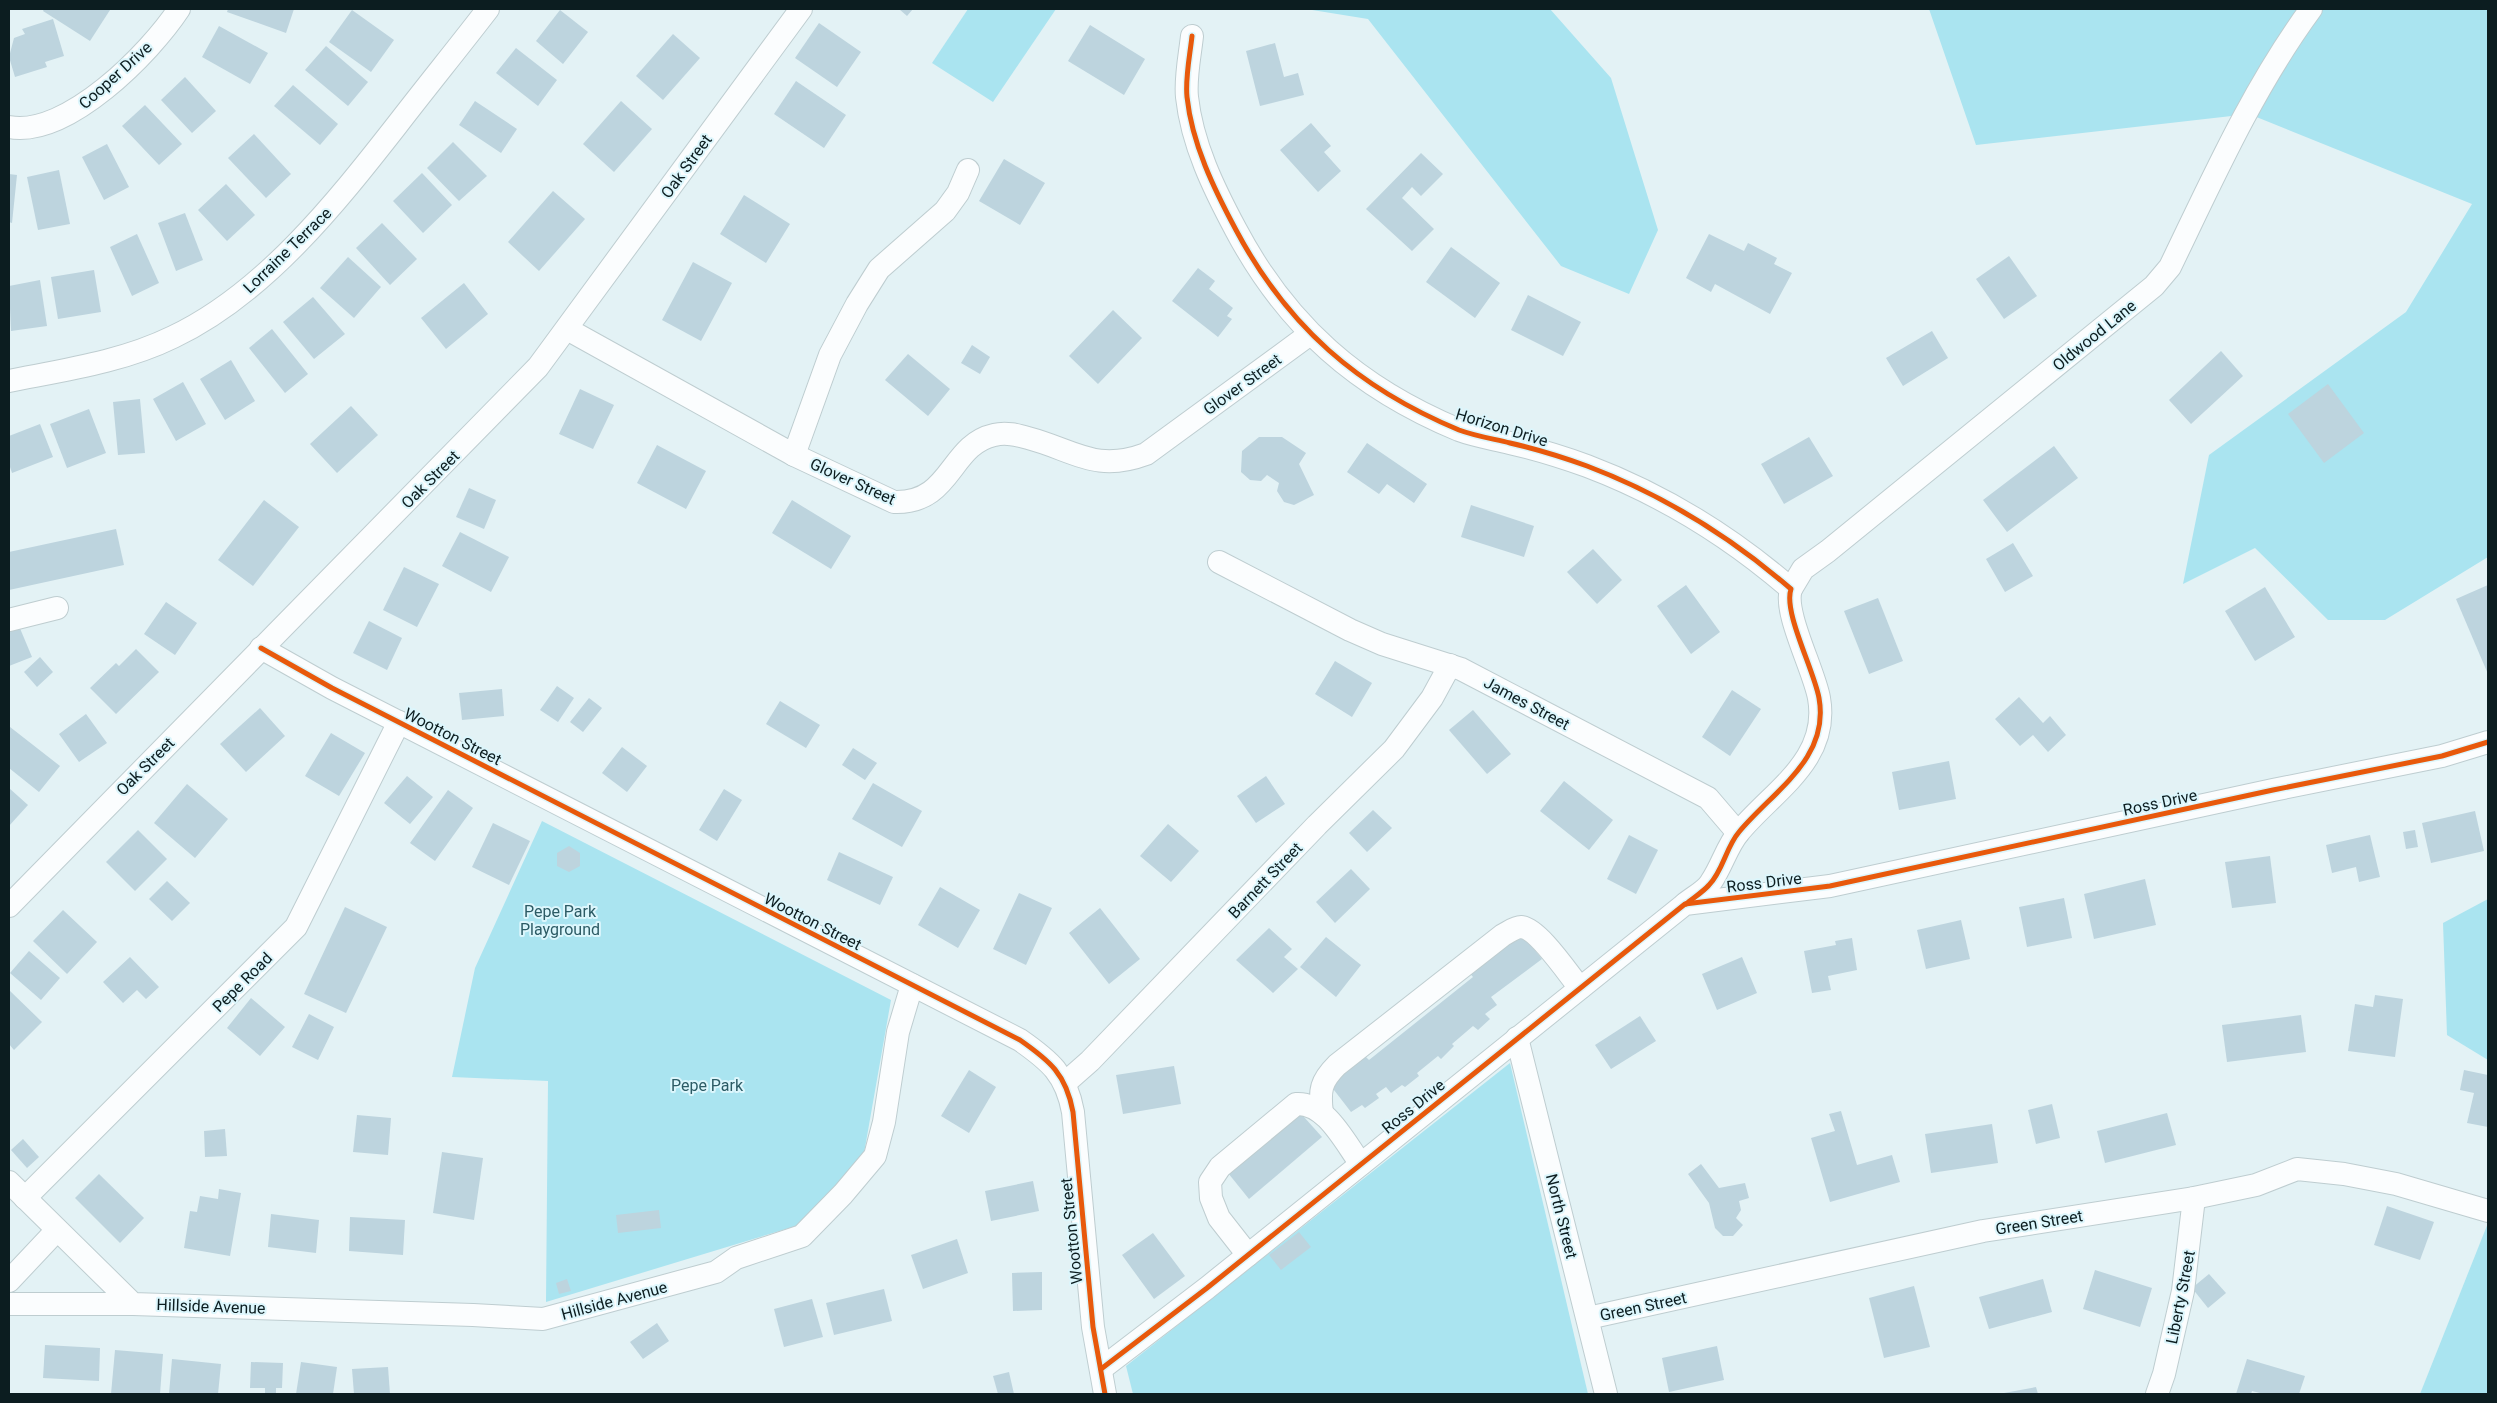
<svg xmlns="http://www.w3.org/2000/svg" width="2497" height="1403" viewBox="0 0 2497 1403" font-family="Roboto,sans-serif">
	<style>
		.green { fill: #aae4f0 }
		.building { fill: #bdd4de }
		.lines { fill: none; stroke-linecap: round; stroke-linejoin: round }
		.minor-casing { stroke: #becdd0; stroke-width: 24 }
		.minor { stroke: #fbfdfe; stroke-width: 22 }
		.cycleway-casing { stroke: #dcf6fc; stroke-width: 8 }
		.cycleway { stroke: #e8590c; stroke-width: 5 }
		.labels { text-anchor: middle; stroke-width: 4; stroke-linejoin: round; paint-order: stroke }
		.street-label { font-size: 16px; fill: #0c1d20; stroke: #dcf6fc }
		.park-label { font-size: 16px; fill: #2c5b65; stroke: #dcf6fc }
	</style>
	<rect width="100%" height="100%" fill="#e3f2f5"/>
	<g class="green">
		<path d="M968,9H1056L993,102L932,63Z"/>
		<path d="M1306,9H1550L1611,78L1658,230L1629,294L1561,266L1368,19Z"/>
		<path d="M1929,9H2488V557L2385,620H2328L2255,548L2183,584L2209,455L2406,312L2472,204L2249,114L1976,145Z"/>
		<path d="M542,821L891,1000L863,1159L796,1226L546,1302L548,1081L452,1077L475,968Z"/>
		<path d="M2488,899V1060L2447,1035L2443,923Z"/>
		<path d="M1510,1063L1588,1394H1133L1126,1366Z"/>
		<path d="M2488,1223V1394H2420Z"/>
	</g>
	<g class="building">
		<path d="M44,9H108L110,10L90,41L43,11Z"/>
		<path d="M228,9H294L286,33L227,12Z"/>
		<path d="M899,9H913L907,16Z"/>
		<path d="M352,10L394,40L371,72L329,42Z"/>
		<path d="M560,10L588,32L563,64L536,41Z"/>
		<path d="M53,19L64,56L45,62L47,67L15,77L9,57L14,38L25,34L22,29Z"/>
		<path d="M819,23L861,52L837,87L795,58Z"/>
		<path d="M1090,25L1145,59L1124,95L1068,61Z"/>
		<path d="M219,26L268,53L250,84L202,57Z"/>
		<path d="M673,34L700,58L663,100L636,76Z"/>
		<path d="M1275,43L1284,77L1298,73L1304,95L1260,106L1246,51Z"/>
		<path d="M326,46L368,82L348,106L305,70Z"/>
		<path d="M516,48L557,80L538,106L496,73Z"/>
		<path d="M185,77L216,111L192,133L161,100Z"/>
		<path d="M796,81L846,115L824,148L774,114Z"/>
		<path d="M293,85L338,124L320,145L274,106Z"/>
		<path d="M475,101L517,129L501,153L459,125Z"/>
		<path d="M621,101L652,129L614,172L583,144Z"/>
		<path d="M145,105L182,144L159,165L122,126Z"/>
		<path d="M1311,123L1331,146L1324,152L1341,171L1318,192L1280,150Z"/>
		<path d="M254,134L291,174L266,198L228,158Z"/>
		<path d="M453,142L487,176L459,201L427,168Z"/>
		<path d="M107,144L129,187L104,200L82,157Z"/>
		<path d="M1421,153L1443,174L1421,196L1412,187L1402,198L1434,229L1412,251L1366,209Z"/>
		<path d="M1004,159L1045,183L1020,225L979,201Z"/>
		<path d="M59,170L70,224L38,230L27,177Z"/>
		<path d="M422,173L452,205L423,233L393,201Z"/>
		<path d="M9,174L17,175L12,223L9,222Z"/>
		<path d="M226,184L255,215L227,241L198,210Z"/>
		<path d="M553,191L585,219L539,271L508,242Z"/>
		<path d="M744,195L790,224L766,263L720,234Z"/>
		<path d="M185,213L203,260L176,271L158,223Z"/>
		<path d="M382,223L417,259L390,285L356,248Z"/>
		<path d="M137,234L159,283L132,296L110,247Z"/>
		<path d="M1709,234L1744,251L1748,243L1777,258L1774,264L1792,273L1770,314L1715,284L1711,292L1686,278Z"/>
		<path d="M1451,247L1500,283L1475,318L1426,282Z"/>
		<path d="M2009,256L2037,296L2004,319L1976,279Z"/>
		<path d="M348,257L381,287L354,318L320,288Z"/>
		<path d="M693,262L732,283L701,341L662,320Z"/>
		<path d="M1198,268L1215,281L1209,289L1233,308L1227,316L1232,319L1218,337L1172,301Z"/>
		<path d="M94,270L101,312L58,319L51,277Z"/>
		<path d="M40,280L47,326L11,331L9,286Z"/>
		<path d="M464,283L488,314L446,349L421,318Z"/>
		<path d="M1528,295L1581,322L1563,356L1511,330Z"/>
		<path d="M313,297L345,334L314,359L283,322Z"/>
		<path d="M1113,310L1142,338L1098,384L1069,356Z"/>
		<path d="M272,329L308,374L285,393L249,348Z"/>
		<path d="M1932,331L1948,358L1903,386L1886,358Z"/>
		<path d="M972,345L990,357L980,374L961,363Z"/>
		<path d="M2221,351L2243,376L2191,424L2169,400Z"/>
		<path d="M908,354L950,389L928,416L885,380Z"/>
		<path d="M231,360L255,401L225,420L200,379Z"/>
		<path d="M183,382L206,424L176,441L153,399Z"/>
		<path d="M2328,384L2364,433L2324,463L2288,414Z"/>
		<path d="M580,389L614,405L593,449L559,434Z"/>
		<path d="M140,399L145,453L118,455L113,402Z"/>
		<path d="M351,406L378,435L337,473L310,444Z"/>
		<path d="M89,409L106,453L67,468L50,424Z"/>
		<path d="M40,424L53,457L12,473L9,464V436Z"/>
		<path d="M1259,437H1282L1306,453L1299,464L1314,495L1294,505L1284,502L1277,491L1279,483L1267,475L1261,481L1250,480L1241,472L1242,451Z"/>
		<path d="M1809,437L1833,476L1784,504L1761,464Z"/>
		<path d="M1367,443L1427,484L1414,503L1387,484L1379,494L1347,472Z"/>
		<path d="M657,445L706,471L686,509L637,483Z"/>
		<path d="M2054,446L2078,478L2007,532L1983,500Z"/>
		<path d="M469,488L496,500L484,529L456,517Z"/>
		<path d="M264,500L299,527L253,586L218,560Z"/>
		<path d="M792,500L851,536L831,569L772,533Z"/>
		<path d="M1471,505L1534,526L1524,557L1461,537Z"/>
		<path d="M116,529L124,565L9,590V552Z"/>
		<path d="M460,532L509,557L491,592L442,566Z"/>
		<path d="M2013,543L2033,576L2005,592L1986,559Z"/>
		<path d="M1593,549L1622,580L1597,604L1567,572Z"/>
		<path d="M404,567L439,584L417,627L383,610Z"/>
		<path d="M1686,585L1720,632L1691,654L1657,606Z"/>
		<path d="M2488,585V674L2456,599Z"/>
		<path d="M2265,587L2295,637L2255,661L2225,611Z"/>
		<path d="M1878,598L1903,661L1869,674L1844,611Z"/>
		<path d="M166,602L197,623L175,655L144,634Z"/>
		<path d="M369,621L402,638L387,670L353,653Z"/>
		<path d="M19,626L32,657L9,666V630Z"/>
		<path d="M136,649L159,672L116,714L90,688L116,663L119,666Z"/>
		<path d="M40,657L53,672L37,687L24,672Z"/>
		<path d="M1335,661L1372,683L1352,717L1315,694Z"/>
		<path d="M557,686L574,698L558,722L540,710Z"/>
		<path d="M502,689L504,716L462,720L459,693Z"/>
		<path d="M1732,690L1761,709L1730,756L1702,737Z"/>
		<path d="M2019,697L2043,723L2050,716L2066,735L2048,752L2033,735L2020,746L1995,719Z"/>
		<path d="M589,698L602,708L583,732L570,722Z"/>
		<path d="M780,701L820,725L806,748L766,724Z"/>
		<path d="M260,708L285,736L246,772L220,744Z"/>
		<path d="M1473,710L1511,754L1487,774L1449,730Z"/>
		<path d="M86,714L107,743L79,762L59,734Z"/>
		<path d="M10,727L60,766L39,792L9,768Z"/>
		<path d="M331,733L365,753L339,796L305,776Z"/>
		<path d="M622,747L647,766L627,792L602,773Z"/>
		<path d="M853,748L877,763L865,780L842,765Z"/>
		<path d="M1949,761L1956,799L1899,810L1892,772Z"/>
		<path d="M407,776L433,797L410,824L384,803Z"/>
		<path d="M1266,776L1285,804L1256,823L1237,796Z"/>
		<path d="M1564,781L1613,820L1589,850L1540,811Z"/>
		<path d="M873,783L922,811L902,847L852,819Z"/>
		<path d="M187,784L228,819L195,858L154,823Z"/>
		<path d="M9,788L28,805L9,826Z"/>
		<path d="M724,789L742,800L717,841L699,830Z"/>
		<path d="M448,790L473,808L435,861L410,843Z"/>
		<path d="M1373,810L1392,828L1367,852L1349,833Z"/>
		<path d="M2475,811L2484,851L2431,863L2422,823Z"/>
		<path d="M493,823L530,841L509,885L472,867Z"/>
		<path d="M1168,824L1199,851L1171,882L1140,856Z"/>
		<path d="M138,830L167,859L135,891L106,862Z"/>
		<path d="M2415,830L2418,847L2406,849L2403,832Z"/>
		<path d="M1629,835L1658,850L1636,894L1607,879Z"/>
		<path d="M2370,835L2380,877L2359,882L2356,867L2332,873L2326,845Z"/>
		<path d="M569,846L580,853V866L569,872L557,866V853Z"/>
		<path d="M839,852L893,877L880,905L827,880Z"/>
		<path d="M2270,856L2276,903L2232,908L2225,862Z"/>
		<path d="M1351,869L1370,889L1335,923L1316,902Z"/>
		<path d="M2145,879L2156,925L2094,939L2084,894Z"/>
		<path d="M167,881L190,903L172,921L149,899Z"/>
		<path d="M940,887L980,910L958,948L918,925Z"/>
		<path d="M1019,893L1052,908L1026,965L993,949Z"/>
		<path d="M2064,898L2072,938L2027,947L2019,907Z"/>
		<path d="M345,907L387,927L346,1013L304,994Z"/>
		<path d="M1100,908L1140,959L1109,984L1069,933Z"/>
		<path d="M63,910L97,942L67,974L33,941Z"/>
		<path d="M1961,920L1970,959L1926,969L1917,930Z"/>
		<path d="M1269,928L1292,949L1284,957L1298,969L1273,993L1236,960Z"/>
		<path d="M1518,929L1542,959L1491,997L1497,1005L1485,1014L1490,1019L1478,1030L1473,1026L1452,1044L1454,1046L1441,1059L1438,1056L1417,1073L1419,1076L1405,1087L1402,1085L1391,1093L1386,1087L1376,1094L1379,1098L1365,1108L1362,1105L1351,1112L1327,1081L1362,1053L1369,1060L1473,977L1467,970Z"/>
		<path d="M1326,937L1361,965L1336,997L1300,967Z"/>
		<path d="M1852,938L1857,970L1828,976L1831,990L1812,993L1804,951L1836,945L1835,941Z"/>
		<path d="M29,951L60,978L41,1000L10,973Z"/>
		<path d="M130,957L159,987L146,999L137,990L123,1003L103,982Z"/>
		<path d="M1742,957L1757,993L1717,1010L1702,974Z"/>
		<path d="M9,990L42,1022L14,1050L9,1044Z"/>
		<path d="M2375,995L2403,999L2395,1057L2348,1051L2355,1004L2373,1007Z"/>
		<path d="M251,998L285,1027L260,1056L227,1028Z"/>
		<path d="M309,1014L334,1027L318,1060L292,1047Z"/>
		<path d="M2301,1015L2306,1052L2227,1062L2222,1025Z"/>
		<path d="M1640,1016L1656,1041L1611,1069L1595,1045Z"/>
		<path d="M1174,1066L1181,1104L1123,1114L1116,1075Z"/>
		<path d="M969,1070L996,1087L969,1133L941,1116Z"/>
		<path d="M2464,1070L2488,1075V1127L2467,1123L2474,1093L2460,1090Z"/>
		<path d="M2052,1104L2060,1138L2036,1144L2028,1110Z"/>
		<path d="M1295,1107L1322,1137L1249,1199L1224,1168Z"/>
		<path d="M1841,1111L1857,1165L1892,1155L1900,1182L1830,1202L1811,1138L1835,1131L1829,1114Z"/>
		<path d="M2167,1113L2176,1145L2105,1163L2097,1131Z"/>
		<path d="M357,1115L391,1118L388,1155L353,1152Z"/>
		<path d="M1992,1124L1998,1163L1931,1173L1925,1134Z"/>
		<path d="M225,1129L227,1156L205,1157L204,1131Z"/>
		<path d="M23,1139L39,1157L27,1168L11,1150Z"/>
		<path d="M442,1152L483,1158L474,1220L433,1213Z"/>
		<path d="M1701,1164L1719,1188L1745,1183L1749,1198L1739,1201L1741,1210L1736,1218L1743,1225L1733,1236H1723L1715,1228L1709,1203L1688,1174Z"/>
		<path d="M99,1174L144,1218L120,1243L75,1198Z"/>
		<path d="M1033,1181L1039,1211L991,1221L985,1191Z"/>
		<path d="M219,1189L241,1193L230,1256L184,1248L190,1211L197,1212L200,1196L218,1199Z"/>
		<path d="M2387,1206L2434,1222L2420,1260L2374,1245Z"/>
		<path d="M659,1210L661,1228L618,1233L616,1215Z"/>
		<path d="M271,1214L319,1220L316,1253L268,1247Z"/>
		<path d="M350,1217L405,1220L403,1255L349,1251Z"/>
		<path d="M1299,1232L1311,1247L1281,1270L1269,1255Z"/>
		<path d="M1153,1233L1185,1276L1154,1299L1122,1255Z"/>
		<path d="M957,1239L968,1273L923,1289L911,1255Z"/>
		<path d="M2095,1270L2152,1288L2140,1327L2083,1309Z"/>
		<path d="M1042,1272V1310L1013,1311L1012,1273Z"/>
		<path d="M2209,1274L2226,1293L2208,1308L2192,1288Z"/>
		<path d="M567,1279L571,1291L559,1294L556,1283Z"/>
		<path d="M2043,1279L2052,1312L1989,1329L1979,1297Z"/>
		<path d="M1914,1286L1930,1347L1884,1358L1869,1298Z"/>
		<path d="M884,1289L892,1321L834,1335L826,1303Z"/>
		<path d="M812,1299L823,1337L784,1347L774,1309Z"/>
		<path d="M657,1323L669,1341L643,1359L630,1342Z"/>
		<path d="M45,1345L100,1348L99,1381L43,1378Z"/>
		<path d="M1717,1346L1724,1380L1669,1392L1662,1358Z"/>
		<path d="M115,1350L163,1354L160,1394H111Z"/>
		<path d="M172,1359L221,1364L218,1394H169Z"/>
		<path d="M2247,1359L2305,1376L2299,1394H2264L2252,1391L2251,1394H2236Z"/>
		<path d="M251,1362L283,1363L282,1388H276V1394H265V1388H250Z"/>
		<path d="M301,1362L337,1367L333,1394H296Z"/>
		<path d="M388,1367L390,1394H354L352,1369Z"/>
		<path d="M1009,1372L1014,1394H998L993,1376Z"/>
		<path d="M2036,1387L2038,1394H2004V1393Z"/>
	</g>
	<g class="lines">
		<g class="minor-casing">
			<g id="minor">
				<path d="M1192,36C1190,55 1185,78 1187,97C1192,144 1214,189 1236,230C1287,326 1358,388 1459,430C1475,436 1494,439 1510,443C1536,449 1562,457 1587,466C1661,494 1731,537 1791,589C1783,612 1814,670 1819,698C1830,760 1773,791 1739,832C1727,846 1722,866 1711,882C1706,891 1693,897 1685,904"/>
				<path d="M9,127C67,138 150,53 179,9"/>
				<path d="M567,329L794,455L894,502C952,504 949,445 994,435C1006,432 1017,435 1028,438C1074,450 1095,473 1146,454L1310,334"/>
				<path d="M9,381C64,370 122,362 173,337C264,294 336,203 397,125C427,86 458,48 488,9"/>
				<path d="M794,455L830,355L857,304L879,269L945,211L958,193L968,170"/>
				<path d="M1219,562L1350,630L1382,644L1461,669L1708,798L1738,833"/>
				<path d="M1791,589L1803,569L1828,551L2154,286L2170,267C2213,178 2253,88 2311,9"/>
				<path d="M9,620L57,608"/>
				<path d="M261,648L332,688L1020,1040C1050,1061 1066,1074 1073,1112L1093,1327L1105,1394"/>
				<path d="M9,906L538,367L801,9"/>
				<path d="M1517,1038L1606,1394"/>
				<path d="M1065,1083L1090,1061L1317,825L1394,749L1432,698L1450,665"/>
				<path d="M1322,1113C1319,1090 1321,1081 1337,1065L1503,935C1509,932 1515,927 1521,927C1538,928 1569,975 1580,988"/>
				<path d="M9,1182L133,1304L473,1315L543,1319L716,1272L736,1258L802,1236L843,1194L875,1156L884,1122L898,1032L912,985"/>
				<path d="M25,1198L296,927L399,722"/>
				<path d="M1248,1255L1219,1218L1211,1198L1210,1182L1220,1167L1296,1104C1326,1102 1345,1143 1361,1164"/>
				<path d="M9,1281L57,1230"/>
				<path d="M9,1304H133"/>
				<path d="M1588,1318L1983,1231L2194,1198L2256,1185L2297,1169L2344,1174L2396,1184L2488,1211"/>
				<path d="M1101,1369L1207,1288L1685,904L1830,886L2273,790L2442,756L2488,742"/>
				<path d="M2157,1394L2164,1374L2183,1291L2194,1198"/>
			</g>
		</g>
		<use href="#minor" class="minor"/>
		<g class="cycleway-casing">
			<g id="cycleway">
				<path d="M1192,36C1190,55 1185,78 1187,97C1192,144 1214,189 1236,230C1287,326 1358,388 1459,430C1475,436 1494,439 1510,443C1536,449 1562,457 1587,466C1661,494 1731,537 1791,589C1783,612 1814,670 1819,698C1830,759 1773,791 1739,832C1726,847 1723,871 1709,885C1703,892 1693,898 1686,904"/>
				<path d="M261,648L332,688L1020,1040C1050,1061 1066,1074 1073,1112L1093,1327L1105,1394"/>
				<path d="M1101,1369L1207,1288L1685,904L1830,886L2273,790L2442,756L2488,742"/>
			</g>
		</g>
		<use href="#cycleway" class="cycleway"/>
	</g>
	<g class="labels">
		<g class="street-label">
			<text transform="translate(115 75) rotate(-42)" y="6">Cooper Drive</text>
			<text transform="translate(686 166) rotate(-54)" y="6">Oak Street</text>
			<text transform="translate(287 250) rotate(-44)" y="6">Lorraine Terrace</text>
			<text transform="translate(2094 335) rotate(-39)" y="6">Oldwood Lane</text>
			<text transform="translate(1242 384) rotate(-36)" y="6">Glover Street</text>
			<text transform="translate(1502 427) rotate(17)" y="6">Horizon Drive</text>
			<text transform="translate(430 479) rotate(-45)" y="6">Oak Street</text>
			<text transform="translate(853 481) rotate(24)" y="6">Glover Street</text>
			<text transform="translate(1527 703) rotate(28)" y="6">James Street</text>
			<text transform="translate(453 736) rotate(27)" y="6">Wootton Street</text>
			<text transform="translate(145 766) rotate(-45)" y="6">Oak Street</text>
			<text transform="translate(2160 802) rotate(-12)" y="6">Ross Drive</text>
			<text transform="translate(1265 880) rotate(-46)" y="6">Barnett Street</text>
			<text transform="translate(1764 882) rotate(-7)" y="6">Ross Drive</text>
			<text transform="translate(813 921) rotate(27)" y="6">Wootton Street</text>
			<text transform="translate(242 982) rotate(-45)" y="6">Pepe Road</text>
			<text transform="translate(1413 1106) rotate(-39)" y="6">Ross Drive</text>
			<text transform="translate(1562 1216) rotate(76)" y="6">North Street</text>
			<text transform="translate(2039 1222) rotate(-9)" y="6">Green Street</text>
			<text transform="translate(1071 1231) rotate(-96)" y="6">Wootton Street</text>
			<text transform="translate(2180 1297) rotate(-79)" y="6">Liberty Street</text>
			<text transform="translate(614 1300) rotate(-15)" y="6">Hillside Avenue</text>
			<text transform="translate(211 1306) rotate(2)" y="6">Hillside Avenue</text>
			<text transform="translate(1643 1306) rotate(-12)" y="6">Green Street</text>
		</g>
		<g class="park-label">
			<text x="560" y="917">Pepe Park<tspan x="560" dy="18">Playground</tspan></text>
			<text x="707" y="1091">Pepe Park</text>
		</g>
	</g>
	<rect width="2497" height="1403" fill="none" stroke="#0c1d20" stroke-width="20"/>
</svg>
